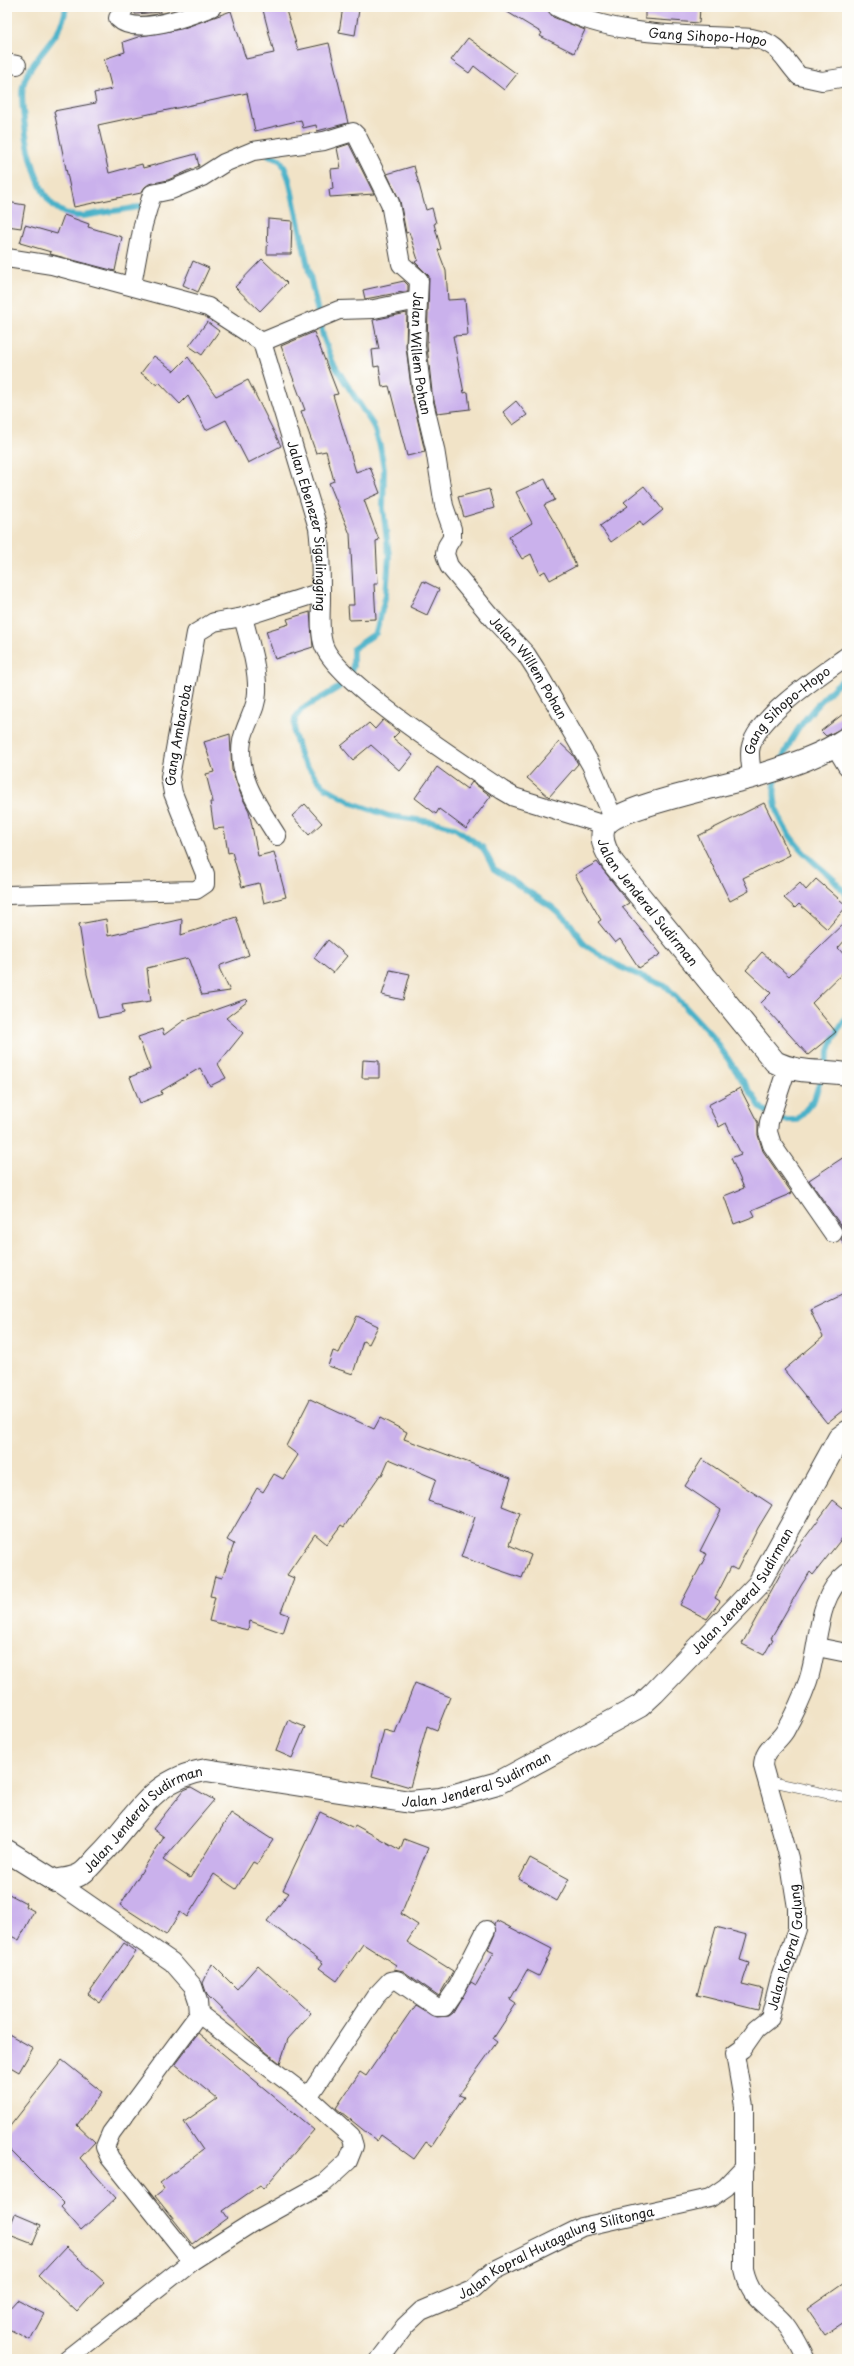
<svg xmlns="http://www.w3.org/2000/svg" width="854" height="2366" viewBox="0 0 854 2366" font-family="'Playpen Sans',sans-serif">
	<style>
		.lines { fill: none; stroke-linecap: round; stroke-linejoin: round }
		.stream { stroke: #49b1c8; stroke-width: 6 }
		.building { fill: #cab1ec }
		.service-casing { stroke: #3c3a36; stroke-width: 10 }
		.minor-casing { stroke: #3c3a36; stroke-width: 20 }
		.secondary-casing { stroke: #3c3a36; stroke-width: 24 }
		.service { stroke: #fff; stroke-width: 9 }
		.minor { stroke: #fff; stroke-width: 18 }
		.secondary { stroke: #fff; stroke-width: 22 }
		.labels { text-anchor: middle; stroke-width: 3; stroke-linejoin: round; paint-order: stroke }
		.street-label { font-size: 13px; fill: #1c1c1c; stroke: #fdfcf7 }
	</style>
	<rect width="100%" height="100%" fill="#fdfcf7"/>
	<filter id="ink" filterUnits="userSpaceOnUse"><feTurbulence type="fractalNoise" baseFrequency=".025" numOctaves="2"/><feDisplacementMap in="SourceGraphic" scale="8" xChannelSelector="R" yChannelSelector="G"/><feConvolveMatrix kernelMatrix="1 2 1 2 8 2 1 2 1" color-interpolation-filters="sRGB"/></filter>
	<filter id="wash" filterUnits="userSpaceOnUse"><feTurbulence type="fractalNoise" baseFrequency=".012" numOctaves="4" result="noise"/><feDisplacementMap in="SourceGraphic" scale="16" xChannelSelector="R" yChannelSelector="G"/><feGaussianBlur stdDeviation="0.9" result="paint"/><feColorMatrix in="noise" values="0 0 0 0 0 0 0 0 0 0 0 0 0 0 0 0 0 1.4 0 .05"/><feComposite in="paint" operator="in"/></filter>
	<g filter="url(#wash)">
		<rect width="100%" height="100%" fill="#f1e3c7"/>
		<g class="lines">
			<g class="stream">
				<path d="M66,7C62,41 30,57 23,86C20,99 26,136 29,150C36,178 46,218 83,216C91,215 99,213 107,212C120,210 133,209 146,205"/>
				<path d="M269,156C283,156 284,168 289,179L323,336L333,363L373,425L380,446L384,469L383,508L389,556L386,594L376,633L353,649V666L348,678L338,688L302,709L295,718L294,733L301,758L323,786L355,804L389,816L439,823L455,828L483,848L494,869L552,907L569,922L585,945L620,967L667,987L713,1037L762,1109L781,1120H797L814,1100L833,1039L847,1015"/>
				<path d="M781,763C793,728 819,700 847,676"/>
				<path d="M777,775C766,811 792,843 817,865C828,874 843,886 847,899"/>
			</g>
		</g>
		<g id="blocks">
			<g class="building">
				<path d="M134,7H160L161,12L135,14Z"/>
				<path d="M275,7H285L298,50L329,43L348,123L317,131L316,125L303,128L301,120L255,131L247,93L98,125L109,173L142,164L143,168L196,154L199,166L168,180L149,184L145,187L141,193L74,207L54,111L96,103L94,93L112,89L104,59L125,52L123,42L141,36L181,29L231,11L246,59L274,53L263,10Z"/>
				<path d="M343,7L359,10L355,35L339,32Z"/>
				<path d="M499,7H545L553,17L585,30L574,53L540,36L542,33Z"/>
				<path d="M645,7H700L699,23L645,19Z"/>
				<path d="M468,38L517,74L504,90L474,66L469,73L451,60Z"/>
				<path d="M349,144L374,194L330,197L329,190L333,189L331,169L341,168L337,148Z"/>
				<path d="M414,166L426,210L432,208L436,223L434,224L441,249L438,250L446,271L448,300L465,299L468,335L453,336L464,393L468,392L470,409L437,413L432,392L427,346L429,276L415,262L418,260L409,232L406,233L400,201L387,174Z"/>
				<path d="M7,202L25,205L21,228L7,226Z"/>
				<path d="M64,215L89,224L88,227L122,237L115,271L50,254L51,252L20,243L25,225L57,234Z"/>
				<path d="M268,219L292,221L291,254H267Z"/>
				<path d="M262,259L287,283L260,311L235,287Z"/>
				<path d="M193,261L209,268L198,292L183,285Z"/>
				<path d="M404,281L408,285V291L365,299L363,290Z"/>
				<path d="M407,313L406,347L412,395L425,452L407,456L389,386L382,387L379,366L374,367L372,350L379,349L373,320Z"/>
				<path d="M207,322L219,331L202,355L189,346Z"/>
				<path d="M314,332L338,394L333,395L356,472L370,467L380,493L364,500L379,540L376,541L378,584H374L376,619L349,620L348,605H354L350,534L329,483L334,481L326,451L316,453L301,411L305,410L281,346Z"/>
				<path d="M154,356L174,371L188,357L216,396L248,380L281,446L248,463L226,420L206,430L188,396L180,404L159,382L157,385L141,373Z"/>
				<path d="M516,401L527,415L513,425L503,412Z"/>
				<path d="M545,479L555,500L544,505L562,535L576,566L550,580L545,571L540,574L531,554L522,559L509,537L532,523L516,492Z"/>
				<path d="M644,486L663,510L643,526L640,521L611,542L600,526L628,506L624,502Z"/>
				<path d="M489,489L494,508L464,517L458,497Z"/>
				<path d="M423,581L439,589L427,615L410,607Z"/>
				<path d="M310,612L313,647L275,659L266,631L289,624L287,619Z"/>
				<path d="M847,711V726L826,736L821,731Z"/>
				<path d="M383,720L399,732L393,738L413,755L400,771L371,745L353,760L341,746L369,723L375,729Z"/>
				<path d="M230,734L232,770L241,795L249,811L258,856L274,852L286,897L264,903L259,883L242,887L232,852L228,853L224,828L214,829L210,802H213L206,774L214,772L204,742Z"/>
				<path d="M559,742L573,755L578,764L549,797L527,778Z"/>
				<path d="M437,767L467,789L472,782L491,796L466,829L439,809L436,814L415,798Z"/>
				<path d="M764,803L790,855L743,878L749,891L730,901L698,836Z"/>
				<path d="M305,804L322,823L309,835L292,816Z"/>
				<path d="M597,862L629,903L622,907L661,954L639,968L620,939L615,943L598,922L601,920L575,875Z"/>
				<path d="M816,879L847,906L827,929L799,904L795,908L784,898L800,883L806,890Z"/>
				<path d="M236,917L249,955L221,965L219,968L230,991L202,995L188,958L147,968L151,1001L122,1005L124,1013L98,1018L87,974L79,924L106,919L108,936L182,919L181,935Z"/>
				<path d="M847,920V938L838,948L847,958V969L812,1003L836,1032L808,1055L761,1003L771,993L746,970L762,952L789,976Z"/>
				<path d="M328,940L347,956L333,973L314,958Z"/>
				<path d="M390,970L410,974L403,1000L382,995Z"/>
				<path d="M246,999L248,1001L226,1018L243,1033L218,1064L226,1078L210,1086L200,1068L161,1091L162,1094L140,1103L130,1077L150,1069L138,1037L162,1029L164,1035L183,1021Z"/>
				<path d="M363,1060L379,1061V1078H362Z"/>
				<path d="M740,1088L758,1123V1135L763,1151L792,1193L752,1210L755,1216L734,1224L724,1196L744,1188L731,1158L741,1154L726,1123L719,1127L708,1105Z"/>
				<path d="M847,1155V1249L841,1239L843,1233L842,1227L809,1180Z"/>
				<path d="M847,1292V1407L827,1423L784,1370L823,1337L810,1310Z"/>
				<path d="M357,1316L378,1326L369,1344L363,1341L353,1374L328,1366L333,1351L339,1353Z"/>
				<path d="M310,1399L374,1429L380,1418L407,1432L404,1439L511,1478L502,1506L520,1513L509,1545L531,1555L522,1578L461,1557L475,1517L428,1501L436,1479L389,1459L382,1475H380L344,1527L341,1525L327,1544L315,1534L287,1575L294,1578L281,1612L289,1615L283,1633L250,1621L248,1630L209,1621L215,1597L210,1596L215,1576L222,1578L234,1544L227,1540L257,1488L263,1492L274,1474L283,1479L298,1455L286,1446Z"/>
				<path d="M702,1459L772,1505L758,1528L737,1570L731,1567L715,1598L720,1601L707,1619L680,1605L707,1554L700,1551L721,1510L685,1486Z"/>
				<path d="M833,1500L847,1511V1532L813,1575L810,1572L802,1584L771,1638L773,1639L764,1655L742,1644L787,1562Z"/>
				<path d="M415,1683L450,1697L437,1730L427,1726L410,1787L372,1776L384,1730L395,1733Z"/>
				<path d="M288,1720L305,1727L292,1758L276,1751Z"/>
				<path d="M191,1787L214,1800L163,1860L190,1878L231,1813L273,1840L257,1864L253,1862L236,1889L214,1874L187,1917L180,1912L166,1935L120,1905L164,1837L153,1829L184,1790Z"/>
				<path d="M320,1812L354,1828L355,1825L400,1850L404,1839L428,1848L401,1914L418,1925L407,1942L453,1971L439,1996L403,1971L394,1969L396,1965L363,1944L337,1981L319,1968L323,1963L267,1921L289,1893L283,1890Z"/>
				<path d="M530,1858L569,1879L557,1901L519,1879Z"/>
				<path d="M7,1893L26,1903L25,1906L34,1911L19,1940L7,1934Z"/>
				<path d="M496,1920L552,1949L539,1976L527,1970L510,2000L516,2004L493,2039L497,2042L459,2095L464,2097L432,2146L426,2142L414,2159L381,2135L377,2141L336,2108L360,2072L366,2076L415,2005L436,2017L449,2016L453,2013L471,1982L476,1985L494,1953L488,1950L495,1934L494,1924Z"/>
				<path d="M716,1927L747,1935L740,1960L749,1963L742,1984L763,1989L758,2010L697,1995Z"/>
				<path d="M124,1943L136,1952L100,2003L88,1994Z"/>
				<path d="M212,1964L237,1989L258,1965L311,2013L288,2039L280,2063L261,2048L207,1995L203,1983Z"/>
				<path d="M7,2033L33,2048L19,2072L7,2065Z"/>
				<path d="M198,2033L314,2130L263,2189L260,2185L223,2211L228,2218L193,2244L155,2196L164,2189L160,2183L203,2150L184,2122L217,2099L175,2064Z"/>
				<path d="M62,2060L102,2092L77,2125L95,2142L80,2158L116,2198L81,2230L61,2207L64,2204L7,2147V2130Z"/>
				<path d="M15,2214L41,2225L33,2244L7,2234Z"/>
				<path d="M66,2247L104,2282L77,2312L39,2276Z"/>
				<path d="M847,2281V2320L825,2335L807,2309Z"/>
				<path d="M17,2300L44,2314L30,2340L7,2328V2311Z"/>
			</g>
		</g>
	</g>
	<g filter="url(#ink)">
		<use href="#blocks" fill-opacity="0" stroke="#3c3a36" stroke-width="1"/>
		<g class="lines">
			<g class="service-casing">
				<path id="service" d="M769,1781L847,1798"/>
			</g>
			<g class="minor-casing">
				<g id="minor">
					<path d="M123,7L124,9L118,18C136,37 192,15 212,7"/>
					<path id="s1" d="M557,7C616,38 687,34 752,38C779,43 782,57 799,76L822,81L847,77"/>
					<path d="M7,63L17,65"/>
					<path id="s2" d="M7,258L52,265L208,307L262,342L318,528C321,551 321,575 321,598C321,613 319,629 323,643C331,679 466,765 502,790L514,797L605,825"/>
					<path id="s3" d="M132,285L143,225L152,194L171,190L202,177L224,163L253,151L324,141L353,132L357,136L390,203L401,264L419,280L416,346L422,394L435,449L444,506L452,529V538L447,546L445,554L449,566L494,620L526,654L535,668L591,765L613,818"/>
					<path d="M262,342L339,310L374,309L418,300"/>
					<path d="M243,617C249,641 258,667 257,692C257,709 245,724 242,741C236,777 259,807 277,836"/>
					<path d="M835,746L847,766"/>
					<path id="s4" d="M752,777C752,768 748,755 751,746C759,715 821,675 847,656"/>
					<path id="s5" d="M7,895L196,890L205,884V874L173,793L170,777L196,633L214,622L243,617L321,592"/>
					<path d="M787,1068L769,1122L768,1132L772,1145L833,1233"/>
					<path d="M817,1647L847,1653"/>
					<path d="M55,1881L172,1962L193,1986L198,2001L199,2014L111,2133L105,2147L110,2158L192,2261L67,2359"/>
					<path d="M308,2097L375,1997L390,1981L397,1980L436,2007H444L455,1991L486,1930"/>
					<path d="M192,2261L250,2224L324,2183L348,2161L354,2146L351,2136L308,2097L199,2014"/>
					<path id="s6" d="M380,2359L405,2326L421,2311L473,2289L493,2271L582,2227L710,2198L726,2187L745,2167"/>
					<path id="s7" d="M806,2359C800,2347 794,2334 785,2323C767,2303 751,2301 744,2270V2106L735,2054L742,2049L756,2029L770,2018L780,1978L797,1929V1908L789,1858L763,1766C763,1749 777,1744 785,1731C794,1715 802,1698 808,1681C820,1646 815,1597 847,1573"/>
				</g>
			</g>
			<g class="secondary-casing">
				<g id="secondary">
					<path id="s8" d="M847,738C822,755 792,765 763,774C735,783 617,806 605,826C598,838 607,853 613,863L775,1062C798,1074 822,1070 847,1074"/>
					<path id="s9" d="M7,1851L55,1881C63,1879 72,1879 79,1875C86,1872 93,1862 99,1856C136,1820 149,1779 206,1770L410,1802L440,1799L498,1783L618,1718L640,1706L654,1693L758,1585L839,1438L847,1432"/>
				</g>
			</g>
			<use href="#service" class="service"/>
			<use href="#minor" class="minor"/>
			<use href="#secondary" class="secondary"/>
		</g>
	</g>
	<g class="labels">
		<g class="street-label">
			<text dy="5" stroke="none"><textPath href="#s1" startOffset="155">Gang Sihopo-Hopo</textPath></text>
			<text dy="5" stroke="none"><textPath href="#s3" startOffset="546">Jalan Willem Pohan</textPath></text>
			<text dy="5" stroke="none"><textPath href="#s2" startOffset="462">Jalan Ebenezer Sigalingging</textPath></text>
			<text dy="5" stroke="none"><textPath href="#s3" startOffset="894">Jalan Willem Pohan</textPath></text>
			<text dy="5" stroke="none"><textPath href="#s4" startOffset="82">Gang Sihopo-Hopo</textPath></text>
			<text dy="5" stroke="none"><textPath href="#s5" startOffset="356">Gang Ambaroba</textPath></text>
			<text dy="5" stroke="none"><textPath href="#s8" startOffset="351">Jalan Jenderal Sudirman</textPath></text>
			<text dy="5" stroke="none"><textPath href="#s9" startOffset="863">Jalan Jenderal Sudirman</textPath></text>
			<text dy="5" stroke="none"><textPath href="#s9" startOffset="527">Jalan Jenderal Sudirman</textPath></text>
			<text dy="5" stroke="none"><textPath href="#s9" startOffset="168">Jalan Jenderal Sudirman</textPath></text>
			<text dy="5" stroke="none"><textPath href="#s7" startOffset="451">Jalan Kopral Galung</textPath></text>
			<text dy="5" stroke="none"><textPath href="#s6" startOffset="212">Jalan Kopral Hutagalung Silitonga</textPath></text>
		</g>
	</g>
	<rect width="854" height="2366" fill="none" stroke="#fdfcf7" stroke-width="24"/>
</svg>
